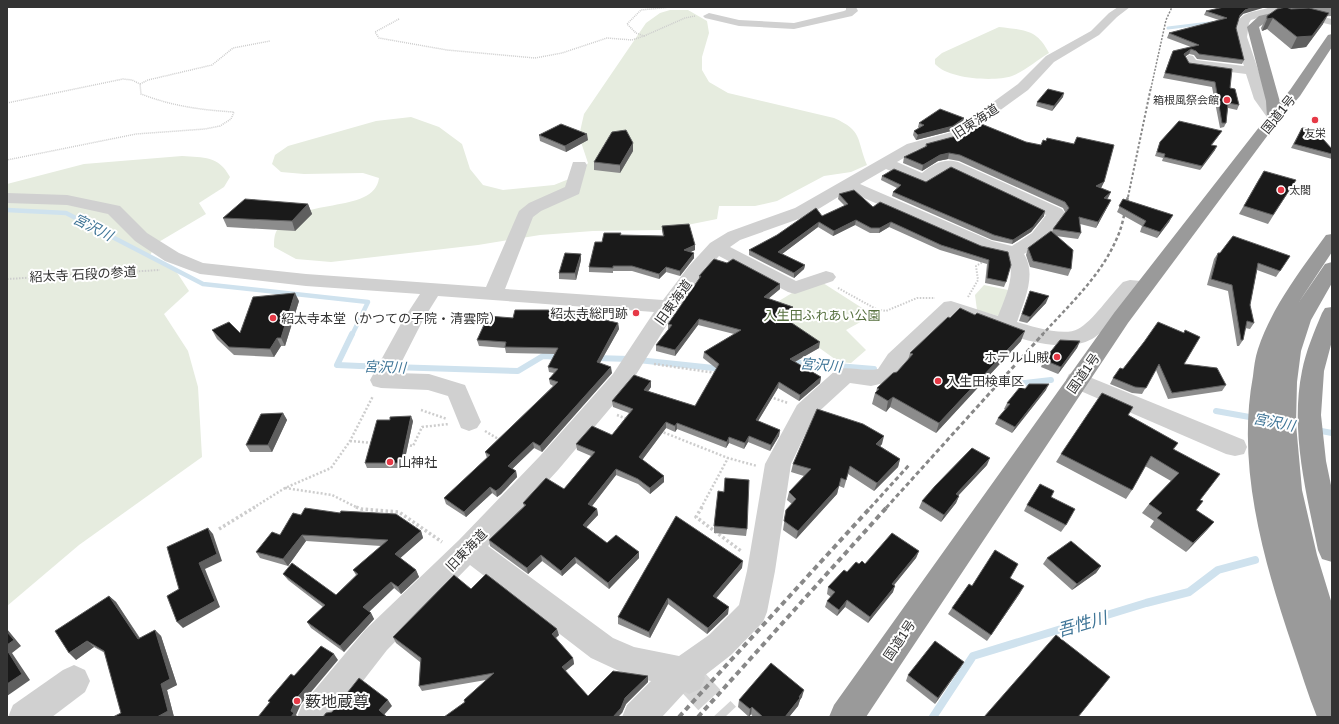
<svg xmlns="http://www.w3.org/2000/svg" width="1339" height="724" viewBox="0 0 1339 724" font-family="'Golos Text','Noto Sans JP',sans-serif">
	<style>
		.green { fill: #e6ecdf }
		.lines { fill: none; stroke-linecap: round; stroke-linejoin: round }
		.stream-far3 { stroke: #cfe2ee; stroke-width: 3 }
		.stream-far2 { stroke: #cfe2ee; stroke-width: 4.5 }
		.stream-far1 { stroke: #cfe2ee; stroke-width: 6 }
		.stream { stroke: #cfe2ee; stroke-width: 8 }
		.minor-tunnel { stroke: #d6d6d6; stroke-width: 30; stroke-dasharray: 30 15; stroke-linecap: butt }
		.path-far3 { stroke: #cdcdcd; stroke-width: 1.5; stroke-dasharray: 1 1; stroke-linecap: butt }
		.path-far2 { stroke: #cdcdcd; stroke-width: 2; stroke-dasharray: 1.5 1.5; stroke-linecap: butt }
		.path-far1 { stroke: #cdcdcd; stroke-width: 2.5; stroke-dasharray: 2 2; stroke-linecap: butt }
		.path { stroke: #cdcdcd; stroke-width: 3.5; stroke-dasharray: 2.5 2.5; stroke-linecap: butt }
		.minor { fill: #d0d0d0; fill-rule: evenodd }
		.highway { fill: #9a9a9a; fill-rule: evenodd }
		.rail-far4 { stroke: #888; stroke-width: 1.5; stroke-dasharray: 2 1.5; stroke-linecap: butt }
		.rail-far3 { stroke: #888; stroke-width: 2; stroke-dasharray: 2.5 2; stroke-linecap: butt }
		.rail-far2 { stroke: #888; stroke-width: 2.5; stroke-dasharray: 3.5 2.5; stroke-linecap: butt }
		.rail-far1 { stroke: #888; stroke-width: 3; stroke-dasharray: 4.5 3; stroke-linecap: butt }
		.rail { stroke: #888; stroke-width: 4; stroke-dasharray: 5.5 4; stroke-linecap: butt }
		.highway-bridge { stroke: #9a9a9a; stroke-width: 12 }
		.wall { fill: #8c8c8c }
		.shaded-wall { fill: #5f5f5f }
		.building { fill: #1a1a1a; stroke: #5f5f5f }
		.poi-dot { fill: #e63946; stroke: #fff; stroke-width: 1.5 }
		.labels { text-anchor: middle; stroke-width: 4; stroke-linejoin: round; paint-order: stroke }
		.far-poi-label { font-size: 11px; fill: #333; stroke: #fff; text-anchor: end }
		.street-label { font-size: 13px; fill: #333; stroke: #fff }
		.poi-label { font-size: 13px; fill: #333; stroke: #fff; text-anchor: start }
		.park-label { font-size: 13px; fill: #56703f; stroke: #fff }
		.water-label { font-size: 14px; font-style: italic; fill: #3f7597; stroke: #fff }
		.near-poi-label { font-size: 16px; fill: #333; stroke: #fff; text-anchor: start }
		.near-water-label { font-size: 17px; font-style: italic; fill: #3f7597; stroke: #fff }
	</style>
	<rect width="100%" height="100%" fill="#fff"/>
	<g class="green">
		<path d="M670,10H688L707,21L709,33L702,57V70L709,82L728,93L834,118C863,131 856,138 867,165L851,172L824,176L777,201L755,206H719L717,219L662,230L593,231L540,235L478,245L331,262L296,259L274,247C274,243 274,236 276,232C295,195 374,216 379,178L363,173L304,174L281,172L272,164L275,155L288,146L376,121L411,117L439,127L462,144L470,169L483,185L503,190L554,185L579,175L588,163L579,136L584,114L646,23L660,13Z"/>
		<path d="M999,27C1024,30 1037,29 1049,53C1037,60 1025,71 1012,76C994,82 948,79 935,64V59L942,53Z"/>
		<path d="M182,156C204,158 218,155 230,177L224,187L199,203L206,214L157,243L149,257L174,268L189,291L164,314L188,351L198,387L202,457L79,545L7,606V184L84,164Z"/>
		<path d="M823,283L873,315L846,330L866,350L851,363L839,362L786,324L788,313L774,304L792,293Z"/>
		<path d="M984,285L1008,290L1002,317L977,310L975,295Z"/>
	</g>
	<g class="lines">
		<path class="stream-far3" d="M1168,28L1218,22"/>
		<path class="stream-far2" d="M7,210L66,213L203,284L368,302L352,335"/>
		<g class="stream-far1">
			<path d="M352,334L337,365L383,367"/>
			<path d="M596,358L629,359"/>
			<path d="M638,360L723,369"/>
			<path d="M789,362L874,369"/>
			<path d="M392,367L518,371L543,356L561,357"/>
			<path d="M1016,384L1051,380"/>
			<path d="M1216,411L1255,418"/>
			<path d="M1316,430L1332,433"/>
		</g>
		<path class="stream" d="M933,717L973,656L1146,603L1189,592L1218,570L1255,560"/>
		<path class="minor-tunnel" d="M689,678L725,717"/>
		<g class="path-far3">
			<path d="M399,19L375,32L379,38L447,50L535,58L562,53L607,38L632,40L644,36L636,33L627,24L641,10L671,7"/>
			<path d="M644,36L685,18L695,16"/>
			<path d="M140,84L148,80L212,65L233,48L270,41"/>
			<path d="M7,103L123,79L132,80L140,84L141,94C172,106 201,110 234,112L231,119L220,126L205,129L136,134L7,160"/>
		</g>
		<g class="path-far2">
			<path d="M7,279L160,270"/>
			<path d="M838,288L876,309L886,311L917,298H935"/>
			<path d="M968,297L978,280L976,266L983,262"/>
		</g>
		<g class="path-far1">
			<path d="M654,364L716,373"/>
			<path d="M770,397L788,403"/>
			<path d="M421,410L447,419"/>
			<path d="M617,415L627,419"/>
			<path d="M485,431L500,440"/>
			<path d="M660,431L728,458L757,466"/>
			<path d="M350,441L373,443"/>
			<path d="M406,445L413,446L422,427L449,424"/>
			<path d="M285,488L332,495L358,508"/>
			<path d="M253,508L285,488L331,468L350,441L373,396"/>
			<path d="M701,508L728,458"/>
		</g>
		<g class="path">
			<path d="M356,507L361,509L399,512L442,542"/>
			<path d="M702,507L696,517L741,551"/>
			<path d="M219,529L255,507"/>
		</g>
		<g class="minor">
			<path d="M846,7H856L858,11L852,16L794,29L739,26L705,18L703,16L709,13L739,20L794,23L844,11L846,10Z"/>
			<path d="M1118,7H1130L1117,17L1099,35L1054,62L1028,90L962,138L917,150L897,162L922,173C933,164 943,158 958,162L1062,209L1065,213C1054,231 1043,244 1024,254C1037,274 1024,301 1017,322C1031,326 1064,337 1078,329C1092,322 1111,294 1123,282L1130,280L1152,282L1155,286L1152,290L1135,292C1125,304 1105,332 1092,339C1055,359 991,327 955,315L904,364L893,381L871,386L850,383L814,416L791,464L775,571L767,612L763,622L731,655L704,676L705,678L700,689L689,694L685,692L662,717H622L627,705L651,681L632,677L591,658L470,565L387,650L335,717H297L302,705L365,630L459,540L540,456L613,374L654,312L438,296L423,320L396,373L429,374L465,385L481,422L477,428L469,431L461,428L448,396L428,390L381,388L373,386L370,380L403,320L420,294L306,286L200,274L165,261L135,241L108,214L67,205L7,203V193L67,195L120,206L147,233L179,253L203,263L306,274L486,287L519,211L529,203L565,187L573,162H585L587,165L579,194L541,211L533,217L505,289L663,300L689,266L710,243L728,232L795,208L907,144L952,132L1018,84L1046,56L1091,31L1109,13ZM886,169L924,185C935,182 939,172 950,170L1046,215L1032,233L1012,246L992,241L860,184ZM848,191L980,249L1007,256C1017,273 1005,298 998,316L951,301L944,302L888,354L878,369C864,372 851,366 837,369L797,405L765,464L747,571L739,605L709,635L679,656L634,647L613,638L488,546L558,470L629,386L676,310L703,274L719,256L788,292L795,294L833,281L836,277L833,273L826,271L796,281L730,247L740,240L807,216Z"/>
			<path d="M1271,7H1280L1281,9L1280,11L1251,20L1249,23L1247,37L1268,99L1281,117L1279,120H1269L1254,99L1246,74L1191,67L1187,66L1183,59L1189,55L1193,56L1196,60L1244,66C1240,53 1227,26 1244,15C1251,11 1263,10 1271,7Z"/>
			<path d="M1297,11L1332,19V25L1293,16L1291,14Z"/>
			<path d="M1077,372L1244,440L1247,447L1244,454L1235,456L1226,454L1069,386L1066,380L1069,374Z"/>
			<path d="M74,665L85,670L90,681L85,692L52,717H8L13,705L63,670Z"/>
		</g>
		<g class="highway">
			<path d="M1285,10L1289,11L1291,13L1289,15L1271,19L1259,27L1280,102L1290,90L1328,35L1332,34V47L1300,96L1279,120L1128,323L866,717H829L834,705L1114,313L1267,117L1266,101L1247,27L1259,16Z"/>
			<path d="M1332,234V252L1299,302L1325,264L1332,262V283L1311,320L1301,351L1297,382L1296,424L1302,490L1317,555L1332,604V666L1331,665L1332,717H1317C1308,695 1301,671 1293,648C1264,562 1236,468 1253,376C1254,367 1255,358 1258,349C1272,307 1300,271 1326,235Z"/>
			<path d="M1332,307V341L1324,371L1321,415L1326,461L1332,490V562L1322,559L1318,550C1306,492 1290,430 1302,371C1306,351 1314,332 1322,313L1325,308Z"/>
		</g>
		<path class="rail-far4" d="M1151,88L1166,20L1172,7"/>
		<path class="rail-far3" d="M1128,197L1151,87"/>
		<path class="rail-far2" d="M1042,335C1069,305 1101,276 1117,238C1123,225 1125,210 1128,196"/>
		<g class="rail-far1">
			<path d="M870,508L910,464"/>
			<path d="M886,508L1043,334"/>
		</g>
		<g class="rail">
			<path d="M679,717L871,507"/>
			<path d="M698,717L887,507"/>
		</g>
		<path class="highway-bridge" d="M1288,12L1332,10"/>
	</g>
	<g class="wall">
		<path d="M1206,11L1243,14L1239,18L1236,28L1244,60L1242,64L1197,59L1194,55L1189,54L1185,56L1189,63L1230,88L1239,105L1237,110L1228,108L1226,123L1224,127L1220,128L1212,87L1163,78L1171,55L1191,47L1167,38L1169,33L1219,20L1204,15Z"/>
		<path d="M1267,16L1323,24L1306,47L1291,49L1267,29L1262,31L1261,28Z"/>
		<path d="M1063,97L1052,111L1036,106L1037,102Z"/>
		<path d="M964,118L963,122L951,131L916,140L913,135L914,131L919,128L918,127L919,123Z"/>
		<path d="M1302,128L1332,149V159L1291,148Z"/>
		<path d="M1222,131L1212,145L1215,150L1200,170L1162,161L1163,158L1155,156L1160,142Z"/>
		<path d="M539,135L588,140L566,152L540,141Z"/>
		<path d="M926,144L1104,182L1101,188L1111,192L1107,199L1111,200L1096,228L1080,224L1081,233L1078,239L1056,236L1071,269L1068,276L1030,267L1026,255L1028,248L1052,232L1053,229L1065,212L1063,208L959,161L948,159L938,161L922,171L903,163L904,157L925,147Z"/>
		<path d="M633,151L620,173L594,170V162Z"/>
		<path d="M882,176L926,182L1044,216L1031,232L1012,244L992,240L892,196L893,192L897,188L881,180Z"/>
		<path d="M1259,179L1296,180L1268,224L1239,214Z"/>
		<path d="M839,194L981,246L1006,282L1004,287L985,283L987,264L940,250L889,227L879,233H870L855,225L833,236L818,227L782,254L805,265L804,269L794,278L749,255V250L845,206L838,199Z"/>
		<path d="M1123,199L1173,215L1169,222L1157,238L1140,232L1142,226L1117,212Z"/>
		<path d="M308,204L312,214L295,231L227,227L223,218Z"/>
		<path d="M662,226L695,250L690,252L694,253V258L680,276L666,272L659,279L632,271H613V273L589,272V267L602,242L621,233V235L663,236L662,231Z"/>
		<path d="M1218,253L1290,256L1276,277L1257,270L1250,305L1254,323L1250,329L1245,328L1243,340L1239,346H1237L1228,291L1207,285L1214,259Z"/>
		<path d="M581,260L576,280L559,279V273Z"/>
		<path d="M699,276L780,284V289L768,299L793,307L792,312L784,318L819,348L795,362L821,377L820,383L799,401L778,388L758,421L780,430L779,436L770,451L748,442L744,449L729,443L726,448L677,429L675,432L666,428L642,460L664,482L650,494L638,484L616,475L592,506L597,509L598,515L586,527L607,543L639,558L609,589L576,563L562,576L542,561L528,574L490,546L489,540L524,506L523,503L564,489L591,456L577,450L576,444L612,435L629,413L613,407L612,401L651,381V387L648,391L695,406L717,369L703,358L704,352L734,334L698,325L675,356L656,351V345L668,330V324L699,279Z"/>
		<path d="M1030,291L1046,303L1027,323L1019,321Z"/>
		<path d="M299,301L285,346H281L274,357L234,355L217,339L212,330L240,333Z"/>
		<path d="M618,323L619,329L600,363L612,373L542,452L534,448L512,469L516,471L517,477L501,494L497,497L492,493L466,517L446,504L444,498L487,458L485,452L553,386L550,384L549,379L554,373L549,372L548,367L555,354L506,353L505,348L479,346L477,340Z"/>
		<path d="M1021,341L936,433L890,407L886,412L872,404L875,393L876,392L877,388L897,372L908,360L910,353Z"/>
		<path d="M1080,341L1077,348L1058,374L1041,367L1044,360Z"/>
		<path d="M1144,342L1184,364L1226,385L1222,391L1168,399L1156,370L1142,394L1132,393L1110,384L1113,378L1123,369Z"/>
		<path d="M1046,390L1012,433L995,424L998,418L1005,409H1004L1007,403Z"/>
		<path d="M283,413L287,420L272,452H250L246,445Z"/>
		<path d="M1128,415L1178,443L1174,449L1200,500L1203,501L1196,510L1214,522L1207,530L1186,552L1150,527L1154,521L1142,513L1149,504L1171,481L1145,466L1132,490L1126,499L1056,462L1061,454Z"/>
		<path d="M413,421L403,468H367L365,463Z"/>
		<path d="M882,444L880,446L900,459L898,467L874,491L848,474L844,488L839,486L837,494L796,539L783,530L786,510L792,504L787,500L789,492L804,476L791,472L793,464Z"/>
		<path d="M987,465L958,496H959L956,503L941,522L919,508L922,501Z"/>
		<path d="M1051,497L1066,525L1061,532L1024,511L1027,505Z"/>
		<path d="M714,526L747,529L746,536L714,533Z"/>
		<path d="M421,531L423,538L400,558L416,570L419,577L401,594L394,588L369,611L371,613L374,619L344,652L311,628L307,622L323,607L288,580L283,574L336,595L356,575L353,570L381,546L306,541L288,566L260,558L256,552L280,535Z"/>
		<path d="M919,551L916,558L894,585L893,592L868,623L845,607L837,616L825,607L827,601L831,597L827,594L828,587L847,572L859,564H865Z"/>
		<path d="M1047,558L1101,566L1096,573L1072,590L1043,564Z"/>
		<path d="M742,568L716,598L728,614L707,634L668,604L650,638L618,624V617Z"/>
		<path d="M1010,578L1020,593L987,641L948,614L952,608L972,586Z"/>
		<path d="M471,589L559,635L556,638L573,658L574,664L565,671L588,696L648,682L626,704L622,713L464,702V700L486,680L422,691L419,686L420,662L396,643L393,637Z"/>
		<path d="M109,596L116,602L140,638L155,630L161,636L177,685L167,690L174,717L121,713L105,653L94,647L76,660Z"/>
		<path d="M964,662L960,668L935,704L906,681L908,675Z"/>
		<path d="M802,697L800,700L798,706L789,717H753L751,714L749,717L738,707L739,700Z"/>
	</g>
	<g class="shaded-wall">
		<path d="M1254,7H1266L1243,14L1238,19L1240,15L1245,10Z"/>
		<path d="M1329,13L1323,24L1306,47L1291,49L1297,37Z"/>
		<path d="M1273,18L1267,29L1262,31L1267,19Z"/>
		<path d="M1191,49L1189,54L1182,59L1184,54Z"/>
		<path d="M1064,93L1063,97L1052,111L1054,106Z"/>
		<path d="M964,118L963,122L951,131L916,140L918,135Z"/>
		<path d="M587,134L588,140L566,152L565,146Z"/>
		<path d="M633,143V151L620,173V165Z"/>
		<path d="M1217,146L1215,150L1200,170L1202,166Z"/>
		<path d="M949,153L948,159L938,161L922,171L923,165L940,155Z"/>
		<path d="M1104,182L1101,188L1093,192L1096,186Z"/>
		<path d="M1111,192L1108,198L1101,204L1104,198Z"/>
		<path d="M1111,200L1108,206L1096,228L1098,222Z"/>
		<path d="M308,204L312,214L295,231L292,221Z"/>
		<path d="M1045,211L1044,216L1031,232L1012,244L1013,240Z"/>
		<path d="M1173,215L1169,222L1157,238L1160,232Z"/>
		<path d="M856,220L855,225L833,236L834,231Z"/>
		<path d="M819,222L818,227L778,257V252Z"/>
		<path d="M891,222L889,227L879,233L880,228Z"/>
		<path d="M695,245V250L684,255V250Z"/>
		<path d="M694,253V258L680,276V271Z"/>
		<path d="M581,254V260L576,280L575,273Z"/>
		<path d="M805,265L804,269L794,278V273Z"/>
		<path d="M666,267V272L659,279V274Z"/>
		<path d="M780,284V289L763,303L764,297Z"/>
		<path d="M295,293L299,301L285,346L281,338Z"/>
		<path d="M1049,296L1046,303L1027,323L1030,317Z"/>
		<path d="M793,307L792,312L779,321L780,315Z"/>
		<path d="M699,319L698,325L675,356V350Z"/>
		<path d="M618,323L619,329L597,368V362Z"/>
		<path d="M1025,331L1021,341L936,433L939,423Z"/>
		<path d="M277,338L281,346L274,357L270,349Z"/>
		<path d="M1080,341L1077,348L1058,374L1061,367Z"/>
		<path d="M820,342L819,348L789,365L790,359Z"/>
		<path d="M611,367L612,373L542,452L540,446Z"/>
		<path d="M821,377L820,383L799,401L800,395Z"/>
		<path d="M651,381V387L645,396L644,390Z"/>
		<path d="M779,382L778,388L755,426L756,420Z"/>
		<path d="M1049,384L1046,390L1012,433L1015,427Z"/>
		<path d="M893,397L890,407L886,412L888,401Z"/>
		<path d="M283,413L287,420L272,452L268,445Z"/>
		<path d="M411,416L413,421L403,468L401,463Z"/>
		<path d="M666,422V428L640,463L639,457Z"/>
		<path d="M677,423V429L675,432V426Z"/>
		<path d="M780,430L779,436L770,451L771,445Z"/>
		<path d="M749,436L748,442L744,449L745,443Z"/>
		<path d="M884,436L882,444L874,453L876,444Z"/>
		<path d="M729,437V443L726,448L727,442Z"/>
		<path d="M533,442L534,448L509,472L508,466Z"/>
		<path d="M990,458L987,465L953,501L956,494Z"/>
		<path d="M900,459L898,467L874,491L877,483Z"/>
		<path d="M616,469V475L589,510L588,504Z"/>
		<path d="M516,471L517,477L501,494L497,497L496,491Z"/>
		<path d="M664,476V482L650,494V488Z"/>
		<path d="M841,478L837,494L796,539L798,531Z"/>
		<path d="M490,487L492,493L466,517L464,512Z"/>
		<path d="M959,496L956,503L941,522L944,515Z"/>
		<path d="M597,509L598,515L584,530L583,525Z"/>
		<path d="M1214,522L1207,530L1186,552L1193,543Z"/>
		<path d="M208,528L213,534L222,561L205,569L220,607L183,628L177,622L199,563Z"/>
		<path d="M421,531L423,538L397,561L395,554Z"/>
		<path d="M302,535L306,541L288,566L283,559Z"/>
		<path d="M919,551L916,558L890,590L892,584Z"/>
		<path d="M639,552V558L609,589L608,583Z"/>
		<path d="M541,555L542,561L528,574L527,568Z"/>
		<path d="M575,557L576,563L562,576L561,571Z"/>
		<path d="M743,561L742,568L713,602V596Z"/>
		<path d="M1101,566L1096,573L1072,590L1077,584Z"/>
		<path d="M416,570L419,577L401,594L398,587Z"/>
		<path d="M391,582L394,588L367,614L363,607Z"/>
		<path d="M895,586L893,592L868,623L870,617Z"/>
		<path d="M1024,586L1020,593L987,641L991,635Z"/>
		<path d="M109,596L116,602L144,645L138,639Z"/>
		<path d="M668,598V604L650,638L649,632Z"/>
		<path d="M847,600L845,607L837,616L839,610Z"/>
		<path d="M729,607L728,614L707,634L708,628Z"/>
		<path d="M371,613L374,619L344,652L340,646Z"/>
		<path d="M7,629L21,646L12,653L30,680L7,696Z"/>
		<path d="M557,629L559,635L553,640L552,634Z"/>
		<path d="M155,630L161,636L177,685L167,690L174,717H157L161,684Z"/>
		<path d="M87,641L94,647L76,660L69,653Z"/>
		<path d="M334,654L338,660L301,704L296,715L298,717H291V711L296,699Z"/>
		<path d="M573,658L574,664L563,673L562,667Z"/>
		<path d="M964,662L960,668L935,704L938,698Z"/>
		<path d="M648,676V682L626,704L622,713L618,717H613L625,698Z"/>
		<path d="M804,690L802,697L800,700L798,706L789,717H785Z"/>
		<path d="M388,700L392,706L383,716L379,710Z"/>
		<path d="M752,707L751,714L749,717L750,709Z"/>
	</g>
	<g class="building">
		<path d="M1224,7H1254L1245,10L1240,15L1236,28L1244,60L1199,54L1196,51L1191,49L1184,54L1189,63L1232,69L1230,88L1235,89L1239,105L1228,103L1226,123H1222L1215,82L1165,73L1173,51L1199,45L1169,33L1227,18L1206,11Z"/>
		<path d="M1286,7L1291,9L1309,8L1329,13L1312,36L1297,37L1273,18L1267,19V16L1277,9Z"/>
		<path d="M1048,89L1064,93L1054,106L1037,102Z"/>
		<path d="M940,109L964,118L953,126L918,135L914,131L924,125L919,123Z"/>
		<path d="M1179,121L1222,131L1211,145L1217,146L1202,166L1164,157L1165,154L1157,152L1160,142Z"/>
		<path d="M979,123L1026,142L1041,145L1043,140L1046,141L1047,138L1074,144L1077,137L1114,145L1104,182L1096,186L1111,192L1104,198L1111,200L1098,222L1079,217L1081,233L1053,229L1069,208L1065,202L960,155L949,153L940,155L923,165L904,157L927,146L926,144L964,134Z"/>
		<path d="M561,124L587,134L565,146L539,135Z"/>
		<path d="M1302,128L1314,129L1332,149V154L1294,144Z"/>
		<path d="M626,130L633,143L620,165L594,162L612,132Z"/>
		<path d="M951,167L1045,211L1033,227L1013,240L994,235L893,192L901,185L882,176L894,169L926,182Z"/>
		<path d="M1264,171L1296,180L1273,215L1244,206Z"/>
		<path d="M854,190L873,207L880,202L981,246L1008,252L1011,265L1006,282L987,278L989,260L941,245L891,222L880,228H871L856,220L834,231L819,222L778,252L805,265L794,273L749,250L777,235L816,208L822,216L848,204L839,194Z"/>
		<path d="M245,199L308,204L292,221L223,218Z"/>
		<path d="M1123,199L1173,215L1160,232L1143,226L1146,221L1119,206Z"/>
		<path d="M689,224L695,245L684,250L694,253L680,271L666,267L659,274L632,266H613V268L589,267L595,242H602L604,233H621L620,235L664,236L662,226Z"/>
		<path d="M1051,231L1073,250L1071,269L1033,261L1028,248Z"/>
		<path d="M1233,236L1290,256L1280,271L1258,263L1250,305L1254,323L1247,321L1243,340H1241L1232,285L1211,279L1218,253H1220Z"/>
		<path d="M565,253L581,254L575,273H559Z"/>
		<path d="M714,259L727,263L733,259L780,284L764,297L793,307L780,315L820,342L790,359L821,377L800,395L779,382L756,420L780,430L771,445L749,436L745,443L729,437L727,442L677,423L675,426L666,422L639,457L664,476L650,488L638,479L616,469L588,504L597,509L583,525L607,543L616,535L639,552L608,583L575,557L561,571L541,555L527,568L489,540L526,505L523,503L546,478L564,489L595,452L576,444L592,426L612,435L633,409L612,401L634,375L651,381L644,390L695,406L719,364L704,352L741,330L699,319L675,350L656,345L672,325L668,324L701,276H699Z"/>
		<path d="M1030,291L1049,296L1030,317L1022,314Z"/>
		<path d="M295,293L281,338H277L270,349L229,347L212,330L229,322L240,333L253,297Z"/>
		<path d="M960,308L975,315L977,313L1025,331L939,423L893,397L888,401L875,393L879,389L877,388L893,373L897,372L913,354L910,353L948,317L950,318Z"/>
		<path d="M560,309L618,323L597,362L611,367L540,446L533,442L508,466L516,471L500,488L496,491L490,487L464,512L444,498L490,455L485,452L558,382L549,379L558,369L548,367L558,348L505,347L506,342L477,340L488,316L513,318L515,310H558Z"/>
		<path d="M1158,322L1184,333L1185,330L1200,337L1184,364L1217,368L1226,385L1172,393L1159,364L1146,388L1135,387L1113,378L1120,368L1123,369L1144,342Z"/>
		<path d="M1060,340L1080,341L1061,367L1044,360Z"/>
		<path d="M1029,384H1049L1015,427L998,418L1010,404L1007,403L1020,387L1025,389Z"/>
		<path d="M1102,393L1133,407L1128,415L1178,443L1173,449L1220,474L1200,500L1203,501L1196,510L1214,522L1193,543L1157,518L1162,513L1149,504L1179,473L1151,456L1132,490L1061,454Z"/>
		<path d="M817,409L863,424L884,436L876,444L900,459L877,483L850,466L846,480L841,478L839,486L798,531L784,521L786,510L796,499L789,492L811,469L793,464Z"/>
		<path d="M283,413L268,445H246L261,414Z"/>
		<path d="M411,416L401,463H365L377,420H390V417Z"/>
		<path d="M972,448L990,458L956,494L959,496L944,515L922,501L935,486Z"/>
		<path d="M725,478L749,480L747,529L714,526L718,491L724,492Z"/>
		<path d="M1040,484L1054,491L1051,497L1075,509L1066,525L1027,505Z"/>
		<path d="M305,508L340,513L341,511L396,514L421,531L395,554L416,570L398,587L391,582L363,607L371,613L340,646L307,622L325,605L283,574L292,563L336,595L358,574L353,570L388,540L302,535L283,559L256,552L272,532L280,535L293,513L301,515Z"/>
		<path d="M676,516L743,561L713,596L729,607L708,628L668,598L649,632L618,617Z"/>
		<path d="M208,528L217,554L199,563L215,601L177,622L167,596L179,589L167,547Z"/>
		<path d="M892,533L919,551L892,584L895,586L870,617L847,600L839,610L827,601L835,592L828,587L844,570L847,572L856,562L859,564L862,561L865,564Z"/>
		<path d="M1071,541L1101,566L1077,584L1047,558Z"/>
		<path d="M995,550L1018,564L1010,578L1024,586L991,635L952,608L969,584L972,586Z"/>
		<path d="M486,574L557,629L552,634L573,658L562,667L588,696L613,671L648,676L625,698L621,708L613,717H444L465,702L464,700L494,673L419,686L421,658L393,637L454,575L471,589Z"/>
		<path d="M109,596L138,639L155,630L170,679L161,684L168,711L157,717H113L121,713L104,651L87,641L69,653L55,631Z"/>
		<path d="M7,632L14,640L7,645Z"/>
		<path d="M1056,635L1110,677L1078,717H984Z"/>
		<path d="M935,641L964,662L938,698L908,675Z"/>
		<path d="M321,646L334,654L296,699L291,711L294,713L291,717H258L270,702L268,701L291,674L294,676Z"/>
		<path d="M7,650L22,674L7,684Z"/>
		<path d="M771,663L804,690L799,697L800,698L785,717H763L752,707L750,709L739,700Z"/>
		<path d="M359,678L388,700L379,710L387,717H323L326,713L332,712Z"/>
	</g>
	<g class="poi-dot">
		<circle cx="1227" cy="100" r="4"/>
		<circle cx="1315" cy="120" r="4"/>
		<circle cx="1281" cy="190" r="4"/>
		<circle cx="636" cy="313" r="4"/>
		<circle cx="273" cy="318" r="4"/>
		<circle cx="1057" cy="357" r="4"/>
		<circle cx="938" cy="381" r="4"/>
		<circle cx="390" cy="462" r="4"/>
		<circle cx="297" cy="701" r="4"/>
	</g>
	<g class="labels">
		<g class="far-poi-label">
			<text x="1219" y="104">箱根風祭会館</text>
			<text x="1315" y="137" text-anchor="middle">友栄</text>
			<text x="1289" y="194" text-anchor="start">太閤</text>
		</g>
		<g class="street-label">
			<text transform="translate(1278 114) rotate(-51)" y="5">国道1号</text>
			<text transform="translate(975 121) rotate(-33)" y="5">旧東海道</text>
			<text transform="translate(83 274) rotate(-3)" y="5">紹太寺 石段の参道</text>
			<text transform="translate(673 302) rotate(-54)" y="5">旧東海道</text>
			<text transform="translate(1083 373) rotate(-55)" y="5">国道1号</text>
			<text transform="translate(466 550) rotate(-46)" y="5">旧東海道</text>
			<text transform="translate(899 640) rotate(-56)" y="5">国道1号</text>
		</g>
		<g class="poi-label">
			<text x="628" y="318" text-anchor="end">紹太寺総門跡</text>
			<text x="281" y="323">紹太寺本堂（かつての子院・清雲院）</text>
			<text x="1049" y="362" text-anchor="end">ホテル山賊</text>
			<text x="946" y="386">入生田検車区</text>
			<text x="398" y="467">山神社</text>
		</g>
		<g class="park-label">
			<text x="822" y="320">入生田ふれあい公園</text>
		</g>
		<g class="water-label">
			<text transform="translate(93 227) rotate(27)" y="5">宮沢川</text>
			<text transform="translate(821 365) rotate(5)" y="5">宮沢川</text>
			<text transform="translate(385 367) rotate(2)" y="5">宮沢川</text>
			<text transform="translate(1274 422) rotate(11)" y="5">宮沢川</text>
		</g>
		<g class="near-poi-label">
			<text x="305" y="707">薮地蔵尊</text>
		</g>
		<g class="near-water-label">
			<text transform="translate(1082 624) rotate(-16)" y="6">吾性川</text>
		</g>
	</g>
	<rect width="1339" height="724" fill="none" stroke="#333333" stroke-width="16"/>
</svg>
